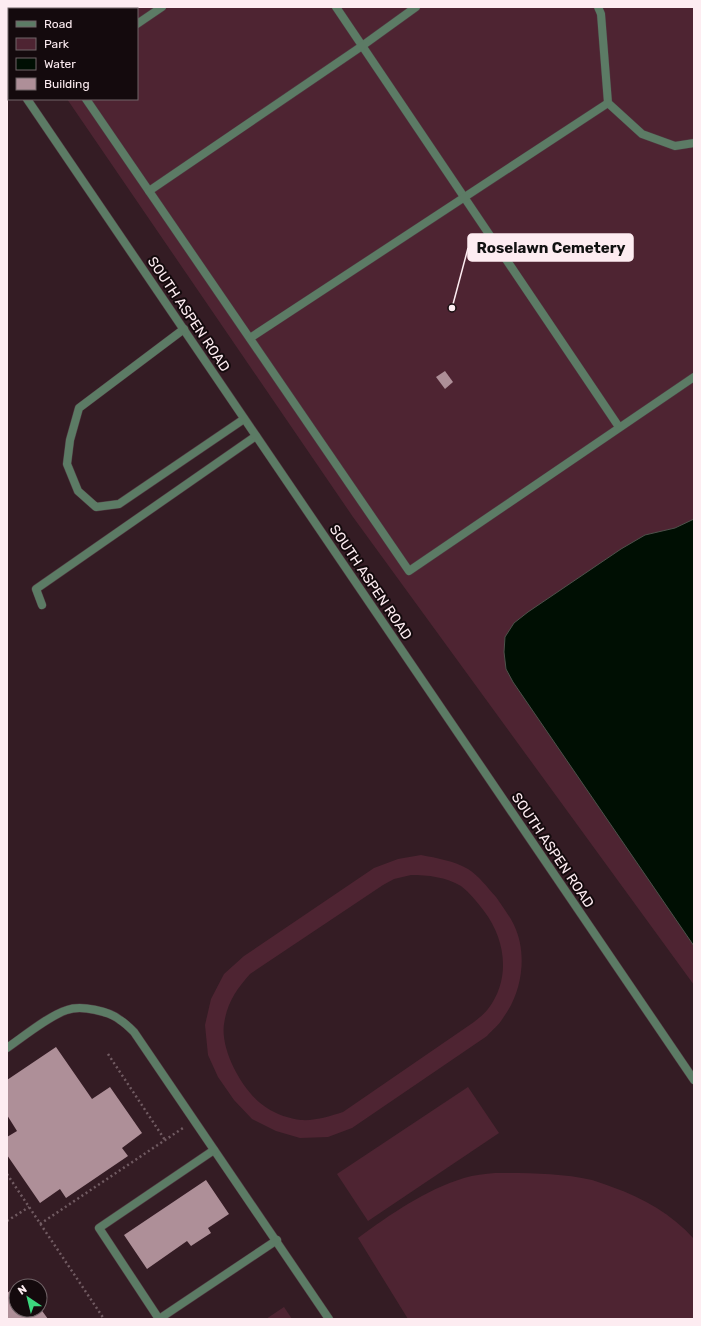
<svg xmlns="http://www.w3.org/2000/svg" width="701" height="1326" viewBox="0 0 701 1326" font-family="Rubik,sans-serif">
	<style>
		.green { fill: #4e2432; fill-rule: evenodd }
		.water { fill: #000f03; stroke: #4c514a }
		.building { fill: #ae8f98 }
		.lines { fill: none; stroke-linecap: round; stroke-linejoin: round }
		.service-casing { stroke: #503941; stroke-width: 9 }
		.tertiary-casing { stroke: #503941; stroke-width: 9 }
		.path { stroke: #715b62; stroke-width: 2.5; stroke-dasharray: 2 3; stroke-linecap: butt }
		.service { stroke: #5c7b65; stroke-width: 8 }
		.tertiary { stroke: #5c7b65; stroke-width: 8 }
		.labels { text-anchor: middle; stroke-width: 4; stroke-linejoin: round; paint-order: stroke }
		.street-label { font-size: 14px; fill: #fdecf1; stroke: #140a0d }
		.leader { fill: none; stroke: #fdecf1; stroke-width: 1.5 }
		.callout-dot { fill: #fdecf1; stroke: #140a0d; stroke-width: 1.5 }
		.callout { fill: #fdecf1; stroke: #fdecf1; stroke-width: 1.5 }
		.callout-label { font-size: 15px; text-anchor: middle; font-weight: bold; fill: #111 }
	</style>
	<rect width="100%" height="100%" fill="#341c24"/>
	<g class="green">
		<path d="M7,7H694V985L353,517L67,99H137V9H9V14L7,11Z"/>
		<path d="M421,855C437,858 454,861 468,869C479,876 487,887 496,897C502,906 509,915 514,925C528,954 522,993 503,1018C499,1025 492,1030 487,1036L352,1128L328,1137L300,1138L276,1131L252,1119L234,1100L218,1077L208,1055L205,1025L211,999L224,974L244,956L374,868L398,859ZM411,875C428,875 446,877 461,886C470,893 477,902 484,911C506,940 511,979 488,1009C484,1014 479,1018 474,1022L343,1112C330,1116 316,1121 301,1120C290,1119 276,1114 267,1108C244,1094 220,1051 224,1024C227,1003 236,990 250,974L383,885L394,879Z"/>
		<path d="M468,1087L499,1133L368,1221L337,1174Z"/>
		<path d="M495,1173C527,1173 561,1173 592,1180C599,1182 606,1185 612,1187C643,1198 672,1214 694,1239V1319H408L358,1238C391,1214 425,1190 464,1178C474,1175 485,1174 495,1173Z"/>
		<path d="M284,1307L292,1319H266Z"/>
	</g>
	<path class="water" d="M694,519V946L513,682L506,669L504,652L505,637L514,623L528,612L621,549L645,535L675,528Z"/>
	<g class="building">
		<path d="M445,371L453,382L445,389L436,377Z"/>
		<path d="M56,1047L92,1099L110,1087L142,1133L122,1148L128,1156L66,1198L60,1189L40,1203L7,1155V1137L17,1131L7,1115V1080Z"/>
		<path d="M206,1180L229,1214L208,1228L211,1233L191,1246L187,1241L147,1269L124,1235Z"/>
		<path d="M23,1282L26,1286H17Z"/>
		<path d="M16,1287V1310H40V1308L48,1319H7V1293Z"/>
	</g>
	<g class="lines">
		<g class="service-casing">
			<g id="service">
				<path d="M336,7L619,427"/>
				<path d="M598,7L601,14L608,103L642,134L675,146L694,143"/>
				<path d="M137,24L162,7"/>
				<path d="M86,99L409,571L694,377"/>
				<path d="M149,191L362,46L416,7"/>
				<path d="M184,329L79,408L70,440L67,464L78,491L96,507L119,504L244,419"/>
				<path d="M250,338L608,103"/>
				<path d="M42,605L36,589L256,436"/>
				<path d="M7,1048C23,1037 50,1015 67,1010C81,1005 109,1011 120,1020C125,1023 130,1028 134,1032L329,1319"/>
				<path d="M214,1150L99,1228L159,1319L277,1240"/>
			</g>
		</g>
		<g class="tertiary-casing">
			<g id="tertiary">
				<path d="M7,70L9,73"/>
				<path d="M27,99L694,1080"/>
			</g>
		</g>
		<g class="path">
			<path d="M108,1054L165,1140"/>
			<path d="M7,1174L104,1319"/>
			<path d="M7,1221L29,1207"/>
			<path d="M40,1224L183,1128"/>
		</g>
		<use href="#service" class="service"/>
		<use href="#tertiary" class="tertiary"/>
	</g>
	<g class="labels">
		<g class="street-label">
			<text transform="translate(189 314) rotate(56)" y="5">SOUTH ASPEN ROAD</text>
			<text transform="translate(371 582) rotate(56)" y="5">SOUTH ASPEN ROAD</text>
			<text transform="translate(553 850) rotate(56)" y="5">SOUTH ASPEN ROAD</text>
		</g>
	</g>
	<path class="leader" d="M452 308L468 248"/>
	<circle class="callout-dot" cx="452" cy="308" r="4"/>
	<rect class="callout" x="468" y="234" width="165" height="27" rx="4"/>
	<g class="callout-label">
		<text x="551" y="253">Roselawn Cemetery</text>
	</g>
	<rect width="701" height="1326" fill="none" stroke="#fdecf1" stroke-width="16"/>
	<rect x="8" y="8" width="130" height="92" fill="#140a0d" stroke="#716468"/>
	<rect x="16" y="21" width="20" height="6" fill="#5c7b65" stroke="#716468"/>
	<text x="44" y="28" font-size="12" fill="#fdecf1">Road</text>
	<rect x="16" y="38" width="20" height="12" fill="#4e2432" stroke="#716468"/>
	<text x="44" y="48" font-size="12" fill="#fdecf1">Park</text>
	<rect x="16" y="58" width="20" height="12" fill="#000f03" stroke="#716468"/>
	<text x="44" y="68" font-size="12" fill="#fdecf1">Water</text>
	<rect x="16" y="78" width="20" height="12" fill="#ae8f98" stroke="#716468"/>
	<text x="44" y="88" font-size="12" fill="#fdecf1">Building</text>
	<g transform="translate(28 1298) rotate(325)"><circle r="19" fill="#140a0d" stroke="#716468"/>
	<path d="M0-3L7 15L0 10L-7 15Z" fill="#3cd77e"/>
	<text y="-6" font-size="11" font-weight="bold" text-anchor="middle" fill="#fdecf1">N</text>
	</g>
</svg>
